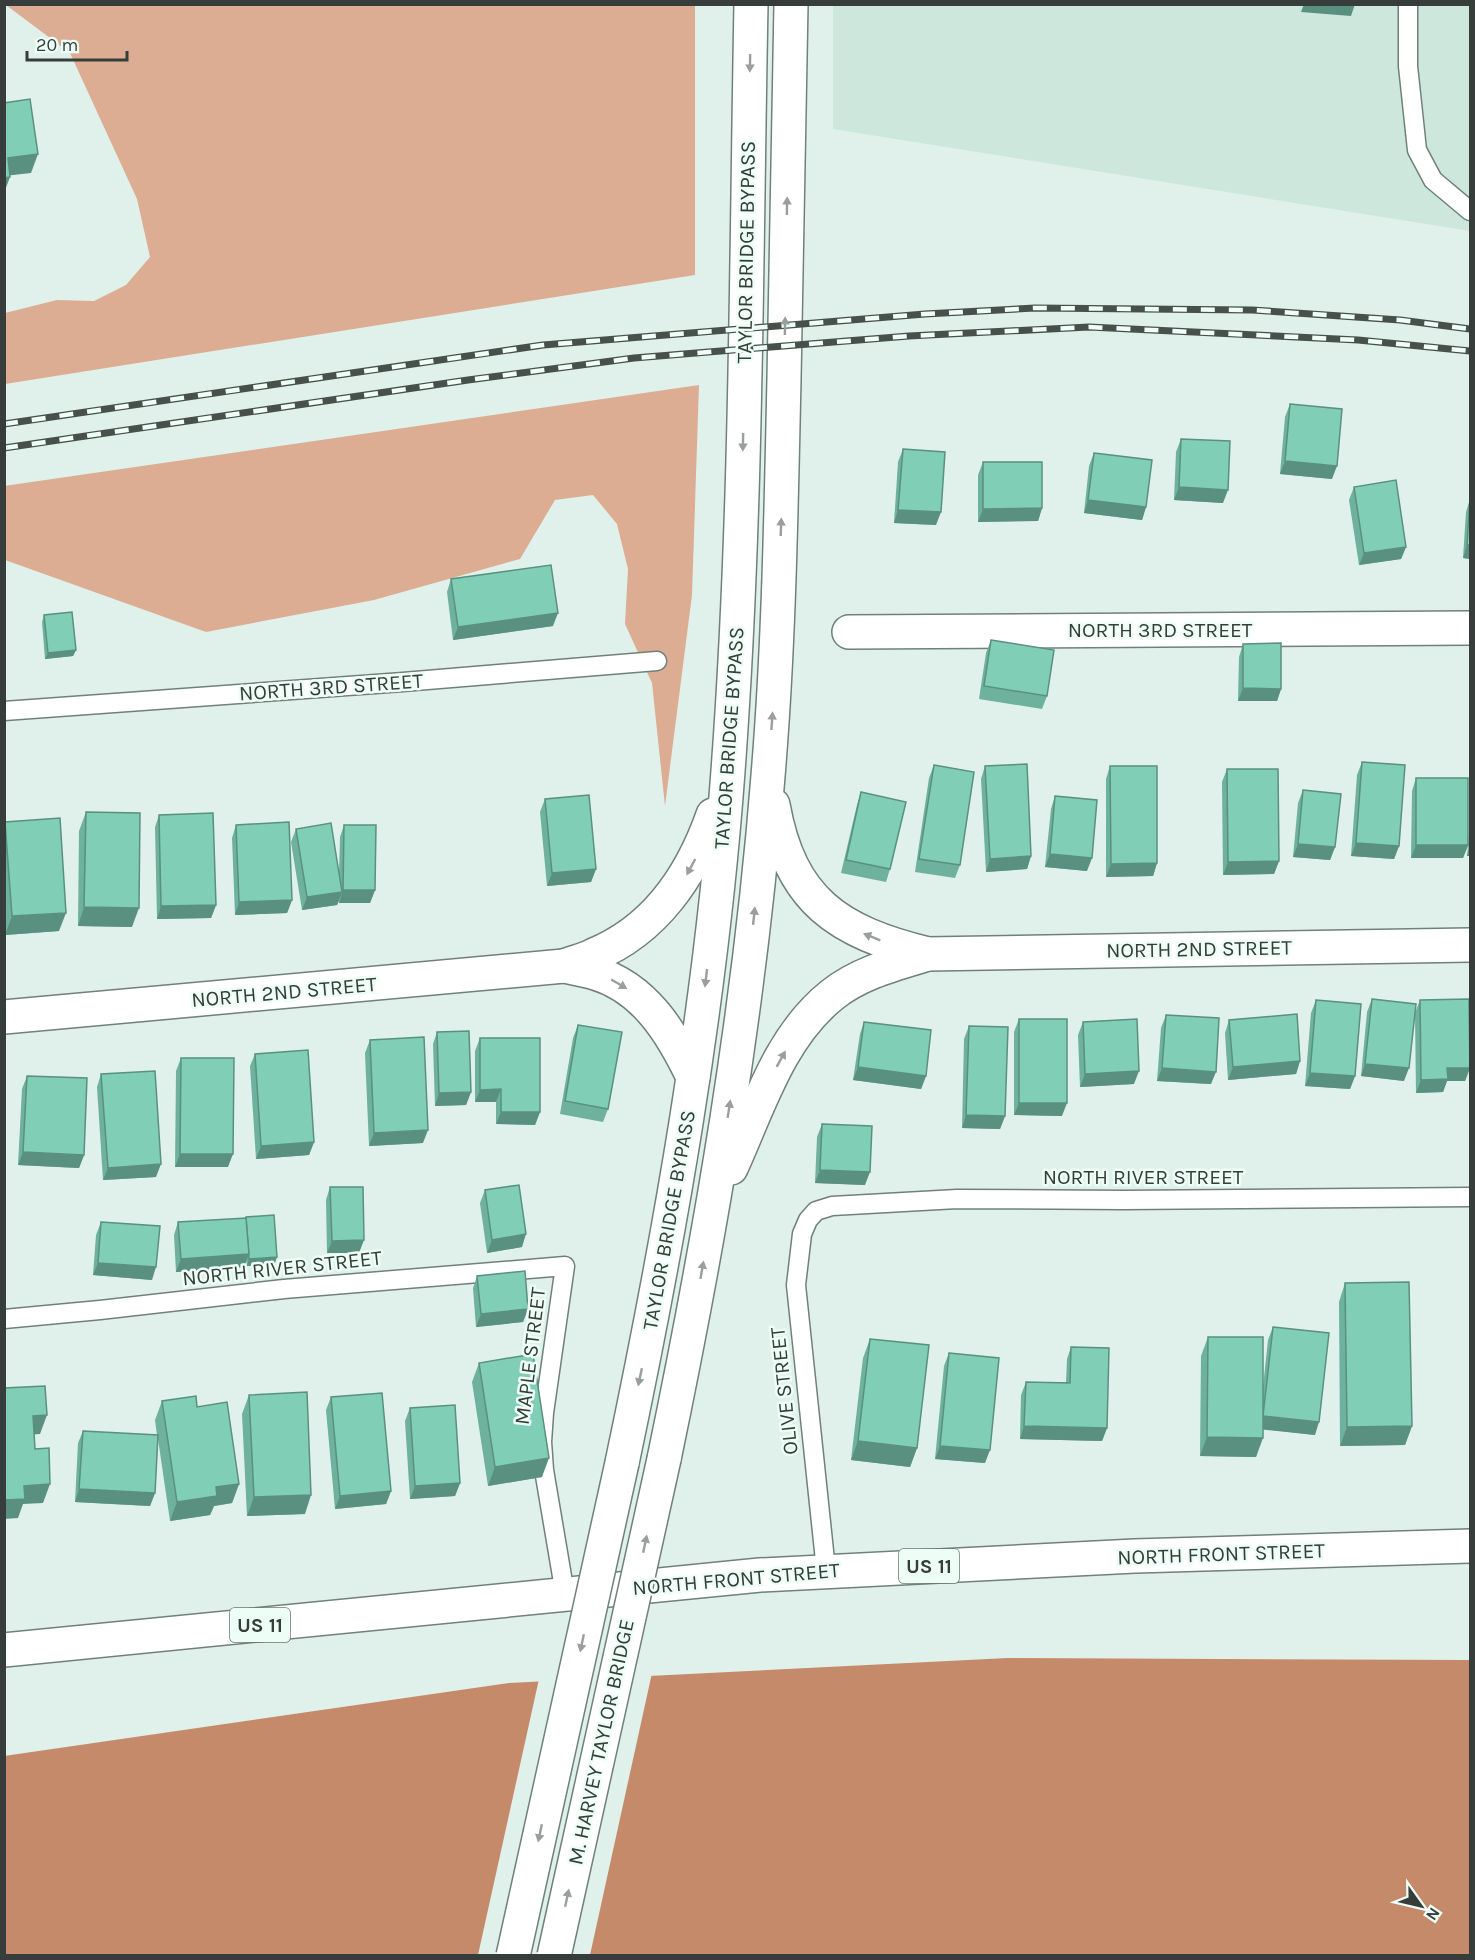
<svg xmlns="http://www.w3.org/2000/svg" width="1475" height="1960" viewBox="0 0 1475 1960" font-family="Karla,sans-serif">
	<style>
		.built { fill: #cde7dd }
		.green { fill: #dcad93 }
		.water { fill: #c58a69 }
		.pier { fill: #dff1ea }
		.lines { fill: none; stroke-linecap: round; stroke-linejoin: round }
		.service-casing { stroke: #70807a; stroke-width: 21 }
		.minor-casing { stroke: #70807a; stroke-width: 36 }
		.primary-casing { stroke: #70807a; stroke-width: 36 }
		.service { stroke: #fff; stroke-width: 18 }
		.minor { stroke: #fff; stroke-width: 33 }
		.primary { stroke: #fff; stroke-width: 33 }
		.rail-casing { stroke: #48504c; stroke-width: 7 }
		.rail { stroke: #edfef7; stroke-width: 4.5; stroke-dasharray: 14; stroke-linecap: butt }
		.primary-bridge-casing { stroke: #70807a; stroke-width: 36; stroke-linecap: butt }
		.primary-bridge { stroke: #fff; stroke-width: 33 }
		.wall { fill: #6eb19c }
		.shaded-wall { fill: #5a907f }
		.building { fill: #80ceb5; stroke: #5a907f; stroke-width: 1.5 }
		.oneway { fill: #9a9e9c }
		.labels { text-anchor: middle; stroke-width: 5; stroke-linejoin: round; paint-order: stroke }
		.shield { fill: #edfef7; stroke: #6d7773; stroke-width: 1.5 }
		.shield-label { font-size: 20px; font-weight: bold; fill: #363d3a }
		.street-label { font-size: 21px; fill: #363d3a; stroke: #edfef7 }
	</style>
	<rect width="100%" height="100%" fill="#dff1ea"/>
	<path class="built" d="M833,5H1470V231L833,129Z"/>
	<g class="green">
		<path d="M6,5H695V275L5,384V313L57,300L94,301L126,285L150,257L137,199L70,53Z"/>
		<path d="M699,385L692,595L665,806L652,683L625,624L628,569L617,524L593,495L555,500L520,559L374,600L206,632L5,560L4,486Z"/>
	</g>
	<path class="water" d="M1008,1658L1470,1660V1955H5L4,1756L509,1683Z"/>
	<path class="pier" d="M652,1673L590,1955H478L539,1679Z"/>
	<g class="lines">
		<g class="service-casing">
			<g id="service">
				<path d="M1408,4V66L1417,150L1433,180L1470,211"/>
				<path d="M4,711L403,682L657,661"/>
				<path d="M4,1319L100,1310L284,1289L565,1266L544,1413L542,1442L544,1470L565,1594"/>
				<path d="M826,1570L796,1285L802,1234L808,1220L816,1211L832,1206L957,1199L1124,1200L1470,1197"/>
			</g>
		</g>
		<g class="minor-casing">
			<path id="minor" d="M849,632L1470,628"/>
		</g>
		<g class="primary-casing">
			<g id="primary">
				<path d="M773,805C790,901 838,932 928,954L1470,945"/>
				<path d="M564,966C574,968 585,970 595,973C645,988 672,1033 693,1077"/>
				<path d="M4,1017L564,966C574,962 585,960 594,955C655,930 692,875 713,815"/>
				<path d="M731,1168C758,1109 779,1037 832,995C859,973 895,964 928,954"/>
				<path d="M664,1459C711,1233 750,1006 768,776C779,644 781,512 784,379C786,254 789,129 791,4"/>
				<path d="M622,1463C670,1235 711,1004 728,771C747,516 746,260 751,4"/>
				<path d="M4,1650L760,1575L1135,1556L1470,1546"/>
			</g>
		</g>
		<use href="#service" class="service"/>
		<use href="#minor" class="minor"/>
		<use href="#primary" class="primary"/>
		<g class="rail-casing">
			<g id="rail">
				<path d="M4,424L543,345L925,314L1035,308L1252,310L1400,320L1470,329"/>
				<path d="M4,448L468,380L634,358L909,336L1089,327L1358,340L1470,351"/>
			</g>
		</g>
		<use href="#rail" class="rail"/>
		<g class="primary-bridge-casing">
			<g id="primary-bridge">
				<path d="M513,1956L622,1463"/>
				<path d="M554,1956L664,1459"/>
			</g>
		</g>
		<use href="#primary-bridge" class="primary-bridge"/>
	</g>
	<g class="wall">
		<path d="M1290,404L1332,479L1280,474L1285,417Z"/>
		<path d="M1181,439L1223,503L1174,500L1176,452Z"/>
		<path d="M903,449L936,525L894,523L898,462Z"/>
		<path d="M1094,453L1146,507L1142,520L1084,513L1089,466Z"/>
		<path d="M983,462L1042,508L1038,521L978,522V475Z"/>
		<path d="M1354,487L1406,547L1401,559L1359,565L1349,500Z"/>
		<path d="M1470,499V559L1463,558L1466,512Z"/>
		<path d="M451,579L553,626L453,640L447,592Z"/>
		<path d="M44,615L76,650L73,656L45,659L42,622Z"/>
		<path d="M991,640L1047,696L1042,709L979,699L986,653Z"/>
		<path d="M1243,644L1281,689L1277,701H1238L1239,657Z"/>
		<path d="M1362,762L1399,846L1394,859L1351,856L1357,775Z"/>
		<path d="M934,765L960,865L955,878L915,872L929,778Z"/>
		<path d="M985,766L1031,856L1027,869L986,872L981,779Z"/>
		<path d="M1110,766L1157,863L1153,876L1106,877V779Z"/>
		<path d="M1227,769L1279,861L1274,874L1223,875L1222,782Z"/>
		<path d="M1416,778L1468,845L1470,817V856H1467L1468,846L1463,858H1411L1412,791Z"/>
		<path d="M1303,790L1335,847L1330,860L1293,857L1298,803Z"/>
		<path d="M861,792L890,869L886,882L841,873L857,805Z"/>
		<path d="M1055,796L1087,871L1045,867L1051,809Z"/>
		<path d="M545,799L596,869L591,882L547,886L540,812Z"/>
		<path d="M86,812L132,927L78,926L79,831Z"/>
		<path d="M159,815L216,905L211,918L157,919L155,827Z"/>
		<path d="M5,822L59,931L5,935L4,825Z"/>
		<path d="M236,825L292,900L287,913L235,915L232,838Z"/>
		<path d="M344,825L375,890L370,903H339V901L337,905L302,910L291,842L296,829L339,874L340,837Z"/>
		<path d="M1372,999L1404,1081L1361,1076L1367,1012Z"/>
		<path d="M1316,1000L1355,1076L1350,1089L1305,1086L1311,1013Z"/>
		<path d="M1420,1000L1470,1068L1465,1081H1447L1443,1092L1416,1093L1415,1013Z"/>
		<path d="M1166,1015L1211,1084L1157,1081L1161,1028Z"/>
		<path d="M1019,1019L1062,1116L1014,1115V1032Z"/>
		<path d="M1229,1020L1300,1061L1296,1074L1228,1080L1225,1033Z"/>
		<path d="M864,1022L926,1076L921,1089L853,1080L860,1034Z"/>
		<path d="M1083,1022L1134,1084L1080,1087L1078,1035Z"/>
		<path d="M578,1025L608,1109L603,1122L560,1114L573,1038Z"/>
		<path d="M969,1026L1005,1116L1000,1129L962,1128L964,1039Z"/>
		<path d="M437,1032L471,1092L466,1105L435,1106L433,1044Z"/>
		<path d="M480,1038L540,1112L535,1125L496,1124V1102H475V1051Z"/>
		<path d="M370,1040L423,1143L369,1146L365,1053Z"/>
		<path d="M255,1054L314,1142L309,1155L256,1159L250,1066Z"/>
		<path d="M181,1058L228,1167H175L176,1071Z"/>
		<path d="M101,1074L156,1177L103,1180L97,1087Z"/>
		<path d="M27,1076L84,1155L79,1168L18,1165L22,1089Z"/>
		<path d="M822,1124L865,1185L815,1183L817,1137Z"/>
		<path d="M330,1187L359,1253H327L326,1200Z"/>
		<path d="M485,1190L522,1247L487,1253L480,1203Z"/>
		<path d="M101,1222L152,1280L93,1275L96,1235Z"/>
		<path d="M178,1222L275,1263L247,1266L246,1260L244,1267L176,1272L174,1235Z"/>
		<path d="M477,1276L528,1309L523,1322L476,1327L473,1288Z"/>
		<path d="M1345,1283L1412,1426L1405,1445L1340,1446L1339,1302Z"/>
		<path d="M1273,1327L1315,1435L1263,1429L1256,1457L1200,1456L1201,1356L1208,1337L1263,1387L1268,1340Z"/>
		<path d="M870,1339L917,1448L910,1467L851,1460L863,1358Z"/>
		<path d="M1071,1347L1107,1428L1102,1441L1020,1439L1021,1395L1026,1382H1066L1067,1359Z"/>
		<path d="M949,1353L985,1463L935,1459L944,1366Z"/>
		<path d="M479,1363L542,1477L488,1486L472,1382Z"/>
		<path d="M249,1395L305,1514L247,1516L242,1414Z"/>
		<path d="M331,1397L391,1491L386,1504L335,1509L326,1410Z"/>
		<path d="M162,1401L197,1407L239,1484L232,1503L214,1506L210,1515L170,1521L158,1439L155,1493L150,1506L75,1502L78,1443L83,1431L157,1435L155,1420Z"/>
		<path d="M410,1408L460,1483L455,1496L410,1499L405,1421Z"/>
	</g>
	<g class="shaded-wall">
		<path d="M1304,4H1355L1351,16L1301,12Z"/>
		<path d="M38,154L31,173L4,176L8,158Z"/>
		<path d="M10,177L4,193V178Z"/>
		<path d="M1285,461L1337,466L1332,479L1280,474Z"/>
		<path d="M1179,487L1228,490L1223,503L1174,500Z"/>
		<path d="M1088,500L1146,507L1142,520L1084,513Z"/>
		<path d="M1042,508L1038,521L978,522L983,509Z"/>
		<path d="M898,510L941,512L936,525L894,523Z"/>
		<path d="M1467,545H1470V559L1463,558Z"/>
		<path d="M1406,547L1401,559L1359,565L1364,553Z"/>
		<path d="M558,613L553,626L453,640L458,627Z"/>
		<path d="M76,650L73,656L45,659L48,653Z"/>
		<path d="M1243,688L1281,689L1277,701H1238Z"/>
		<path d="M1356,843L1399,846L1394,859L1351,856Z"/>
		<path d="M1298,844L1335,847L1330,860L1293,857Z"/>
		<path d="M1416,845H1468L1463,858H1411Z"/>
		<path d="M1470,845V856H1467Z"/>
		<path d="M1050,854L1092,858L1087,871L1045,867Z"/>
		<path d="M1031,856L1027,869L986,872L990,859Z"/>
		<path d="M1279,861L1274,874L1223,875L1228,862Z"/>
		<path d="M1157,863L1153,876L1106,877L1111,864Z"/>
		<path d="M596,869L591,882L547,886L552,873Z"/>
		<path d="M343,890H375L370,903H339Z"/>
		<path d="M342,892L337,905L302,910L307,897Z"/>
		<path d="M292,900L287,913L235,915L239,902Z"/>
		<path d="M216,905L211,918L157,919L161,906Z"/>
		<path d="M84,907L139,908L132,927L78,926Z"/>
		<path d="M66,913L59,931L5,935L12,916Z"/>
		<path d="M1300,1061L1296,1074L1228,1080L1233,1067Z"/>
		<path d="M1365,1064L1409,1068L1404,1081L1361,1076Z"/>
		<path d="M858,1067L926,1076L921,1089L853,1080Z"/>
		<path d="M1162,1068L1216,1072L1211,1084L1157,1081Z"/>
		<path d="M1447,1068H1470L1465,1081H1447L1443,1092L1416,1093L1421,1080Z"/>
		<path d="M1139,1071L1134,1084L1080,1087L1085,1074Z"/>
		<path d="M1310,1073L1355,1076L1350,1089L1305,1086Z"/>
		<path d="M501,1089L496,1102H475L480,1090Z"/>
		<path d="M471,1092L466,1105L435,1106L439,1093Z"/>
		<path d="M1019,1103H1067L1062,1116L1014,1115Z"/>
		<path d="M501,1112H540L535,1125L496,1124Z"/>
		<path d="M966,1115L1005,1116L1000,1129L962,1128Z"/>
		<path d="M428,1130L423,1143L369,1146L374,1133Z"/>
		<path d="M314,1142L309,1155L256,1159L261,1146Z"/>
		<path d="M23,1152L84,1155L79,1168L18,1165Z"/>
		<path d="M180,1154H233L228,1167H175Z"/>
		<path d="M161,1164L156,1177L103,1180L108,1168Z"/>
		<path d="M820,1170L870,1172L865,1185L815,1183Z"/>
		<path d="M526,1234L522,1247L487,1253L492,1240Z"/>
		<path d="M364,1240L359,1253H327L332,1241Z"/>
		<path d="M249,1254L244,1267L176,1272L181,1259Z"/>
		<path d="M277,1257L275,1263L247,1266L249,1259Z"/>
		<path d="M98,1263L156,1267L152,1280L93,1275Z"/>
		<path d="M528,1309L523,1322L476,1327L481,1314Z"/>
		<path d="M47,1415L40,1434L26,1435L33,1416Z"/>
		<path d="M1263,1416L1319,1422L1315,1435L1258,1429Z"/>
		<path d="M1024,1426L1107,1428L1102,1441L1020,1439Z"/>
		<path d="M1412,1426L1405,1445L1340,1446L1347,1427Z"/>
		<path d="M1207,1437L1263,1438L1256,1457L1200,1456Z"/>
		<path d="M858,1441L917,1448L910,1467L851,1460Z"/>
		<path d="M940,1446L990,1450L985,1463L935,1459Z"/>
		<path d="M549,1458L542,1477L488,1486L495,1467Z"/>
		<path d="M460,1483L455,1496L410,1499L415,1486Z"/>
		<path d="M50,1484L43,1503L23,1504L18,1518L4,1519V1500L24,1486Z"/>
		<path d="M239,1484L232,1503L214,1506L210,1515L170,1521L177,1502L216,1487Z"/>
		<path d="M79,1489L155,1493L150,1506L75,1502Z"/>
		<path d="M391,1491L386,1504L335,1509L340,1496Z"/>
		<path d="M311,1495L305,1514L247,1516L254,1497Z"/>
	</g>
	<g class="building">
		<path d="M30,99L38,154L8,158L10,177L4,178V103Z"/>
		<path d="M1290,404L1342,409L1337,466L1285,461Z"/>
		<path d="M1181,439L1230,441L1228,490L1179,487Z"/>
		<path d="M903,449L945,452L941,512L898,510Z"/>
		<path d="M1094,453L1152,460L1146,507L1088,500Z"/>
		<path d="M983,462H1042V508L983,509Z"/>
		<path d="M1396,480L1406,547L1364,553L1354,487Z"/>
		<path d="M1470,499V545H1467Z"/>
		<path d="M551,565L558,613L458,627L451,579Z"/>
		<path d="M72,612L76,650L48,653L44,615Z"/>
		<path d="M991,640L1054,650L1047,696L984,686Z"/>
		<path d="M1281,643V689L1243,688V644Z"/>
		<path d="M1362,762L1405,765L1399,846L1356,843Z"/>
		<path d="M1027,764L1031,856L990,859L985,766Z"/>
		<path d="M934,765L974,772L960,865L919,859Z"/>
		<path d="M1110,766H1157V863L1111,864Z"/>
		<path d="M1227,769H1278L1279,861L1228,862Z"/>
		<rect x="1416" y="778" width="52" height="67"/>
		<path d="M1303,790L1341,794L1335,847L1298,844Z"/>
		<path d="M861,792L906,802L890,869L846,860Z"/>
		<path d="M589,795L596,869L552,873L545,799Z"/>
		<path d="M1055,796L1097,800L1092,858L1050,854Z"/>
		<path d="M86,812L140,813L139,908L84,907Z"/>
		<path d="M213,813L216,905L161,906L159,815Z"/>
		<path d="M60,818L66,913L12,916L5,822Z"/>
		<path d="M289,822L292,900L239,902L236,825Z"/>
		<path d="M331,823L342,892L307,897L296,829Z"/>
		<path d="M344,825H376L375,890H343Z"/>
		<path d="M1372,999L1416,1004L1409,1068L1365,1064Z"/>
		<path d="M1469,999L1470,1068H1447L1448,1079L1421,1080L1420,1000Z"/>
		<path d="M1316,1000L1361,1004L1355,1076L1310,1073Z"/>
		<path d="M1297,1014L1300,1061L1233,1067L1229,1020Z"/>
		<path d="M1166,1015L1219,1018L1216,1072L1162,1068Z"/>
		<rect x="1019" y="1019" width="48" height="84"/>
		<path d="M1137,1019L1139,1071L1085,1074L1083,1022Z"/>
		<path d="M864,1022L931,1030L926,1076L858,1067Z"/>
		<path d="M578,1025L622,1032L608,1109L565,1101Z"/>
		<path d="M969,1026L1008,1027L1005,1116L966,1115Z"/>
		<path d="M469,1031L471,1092L439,1093L437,1032Z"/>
		<path d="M424,1037L428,1130L374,1133L370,1040Z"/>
		<path d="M480,1038H540V1112H501V1089L480,1090Z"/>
		<path d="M308,1050L314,1142L261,1146L255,1054Z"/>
		<path d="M181,1058H234L233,1154H180Z"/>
		<path d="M155,1071L161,1164L108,1168L101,1074Z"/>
		<path d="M27,1076L87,1078L84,1155L23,1152Z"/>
		<path d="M822,1124L872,1126L870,1172L820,1170Z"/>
		<path d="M519,1185L526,1234L492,1240L485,1190Z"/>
		<path d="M330,1187H363L364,1240L332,1241Z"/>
		<path d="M274,1215L277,1257L249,1259L246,1217Z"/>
		<path d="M246,1218L249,1254L181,1259L178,1222Z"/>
		<path d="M101,1222L160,1226L156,1267L98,1263Z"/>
		<path d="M525,1271L528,1309L481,1314L477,1276Z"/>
		<path d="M1409,1282L1412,1426L1347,1427L1345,1283Z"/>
		<path d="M1273,1327L1329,1333L1319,1422L1263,1416Z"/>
		<path d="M1208,1337H1263V1438L1207,1437Z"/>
		<path d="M870,1339L929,1345L917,1448L858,1441Z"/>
		<path d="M1071,1347L1109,1348L1107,1428L1024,1426L1026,1382L1070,1383Z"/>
		<path d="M949,1353L999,1358L990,1450L940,1446Z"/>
		<path d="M533,1354L549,1458L495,1467L479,1363Z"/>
		<path d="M45,1386L47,1415L33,1416L35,1449L49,1448L50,1484L24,1486L25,1499L4,1500V1388Z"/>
		<path d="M307,1392L311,1495L254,1497L249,1395Z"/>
		<path d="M382,1393L391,1491L340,1496L331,1397Z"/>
		<path d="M196,1396L197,1407L227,1402L239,1484L216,1487L217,1496L177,1502L162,1401Z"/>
		<path d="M455,1405L460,1483L415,1486L410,1408Z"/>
		<path d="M83,1431L158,1435L155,1493L79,1489Z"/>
	</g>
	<defs><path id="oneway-solid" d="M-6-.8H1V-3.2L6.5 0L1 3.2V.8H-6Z" transform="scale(1.5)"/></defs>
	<g class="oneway">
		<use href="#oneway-solid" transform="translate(750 63) rotate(91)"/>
		<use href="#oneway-solid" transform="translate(787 206) rotate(-89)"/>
		<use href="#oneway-solid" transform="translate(785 326) rotate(-89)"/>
		<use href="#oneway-solid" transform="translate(743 442) rotate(91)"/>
		<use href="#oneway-solid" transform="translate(781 527) rotate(-88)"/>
		<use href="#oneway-solid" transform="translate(772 721) rotate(-86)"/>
		<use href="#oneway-solid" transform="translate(691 867) rotate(118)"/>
		<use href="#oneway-solid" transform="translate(754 916) rotate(-84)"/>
		<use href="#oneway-solid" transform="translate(872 937) rotate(-158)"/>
		<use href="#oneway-solid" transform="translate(706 978) rotate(97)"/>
		<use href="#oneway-solid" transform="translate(619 984) rotate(30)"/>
		<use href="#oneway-solid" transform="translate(781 1059) rotate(-61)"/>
		<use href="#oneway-solid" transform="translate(729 1109) rotate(-81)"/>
		<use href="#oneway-solid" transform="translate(702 1270) rotate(-80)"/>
		<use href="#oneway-solid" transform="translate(640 1377) rotate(102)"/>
		<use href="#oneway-solid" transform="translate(645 1544) rotate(-78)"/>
		<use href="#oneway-solid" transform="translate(582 1643) rotate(102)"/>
		<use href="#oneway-solid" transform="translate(540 1833) rotate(102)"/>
		<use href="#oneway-solid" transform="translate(567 1898) rotate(-78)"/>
	</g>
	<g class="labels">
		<g class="shield">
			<rect x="899" y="1549" width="60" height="34" rx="4.5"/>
			<rect x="230" y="1608" width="60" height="34" rx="4.5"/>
		</g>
		<g class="shield-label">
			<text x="929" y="1573">US 11</text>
			<text x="260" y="1632">US 11</text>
		</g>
		<g class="street-label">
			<text transform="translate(746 252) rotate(-89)" y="7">TAYLOR BRIDGE BYPASS</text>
			<text x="1160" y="637">NORTH 3RD STREET</text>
			<text transform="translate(331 687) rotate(-4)" y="7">NORTH 3RD STREET</text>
			<text transform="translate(729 738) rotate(-86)" y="7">TAYLOR BRIDGE BYPASS</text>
			<text transform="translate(1199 949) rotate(-1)" y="7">NORTH 2ND STREET</text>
			<text transform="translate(284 992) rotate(-5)" y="7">NORTH 2ND STREET</text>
			<text x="1143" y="1184">NORTH RIVER STREET</text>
			<text transform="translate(669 1220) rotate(-80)" y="7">TAYLOR BRIDGE BYPASS</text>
			<text transform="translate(282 1268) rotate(-6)" y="7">NORTH RIVER STREET</text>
			<text transform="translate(530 1356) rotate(-83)" y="7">MAPLE STREET</text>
			<text transform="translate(784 1391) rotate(-96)" y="7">OLIVE STREET</text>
			<text transform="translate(1221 1554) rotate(-2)" y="7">NORTH FRONT STREET</text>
			<text transform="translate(736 1579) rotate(-5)" y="7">NORTH FRONT STREET</text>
			<text transform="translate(601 1742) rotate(-78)" y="7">M. HARVEY TAYLOR BRIDGE</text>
		</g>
	</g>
	<rect width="1475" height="1960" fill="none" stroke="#363d3a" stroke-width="12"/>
	<g transform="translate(1421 1906) rotate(124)" stroke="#edfef7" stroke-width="4.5" paint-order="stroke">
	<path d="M0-4.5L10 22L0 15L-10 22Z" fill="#363d3a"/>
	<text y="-9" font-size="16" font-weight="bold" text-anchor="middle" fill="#363d3a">N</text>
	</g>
	<path d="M27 51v9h100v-9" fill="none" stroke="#363d3a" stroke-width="3"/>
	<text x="36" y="51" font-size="18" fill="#363d3a" stroke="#edfef7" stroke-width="4.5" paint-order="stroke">20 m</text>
</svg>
